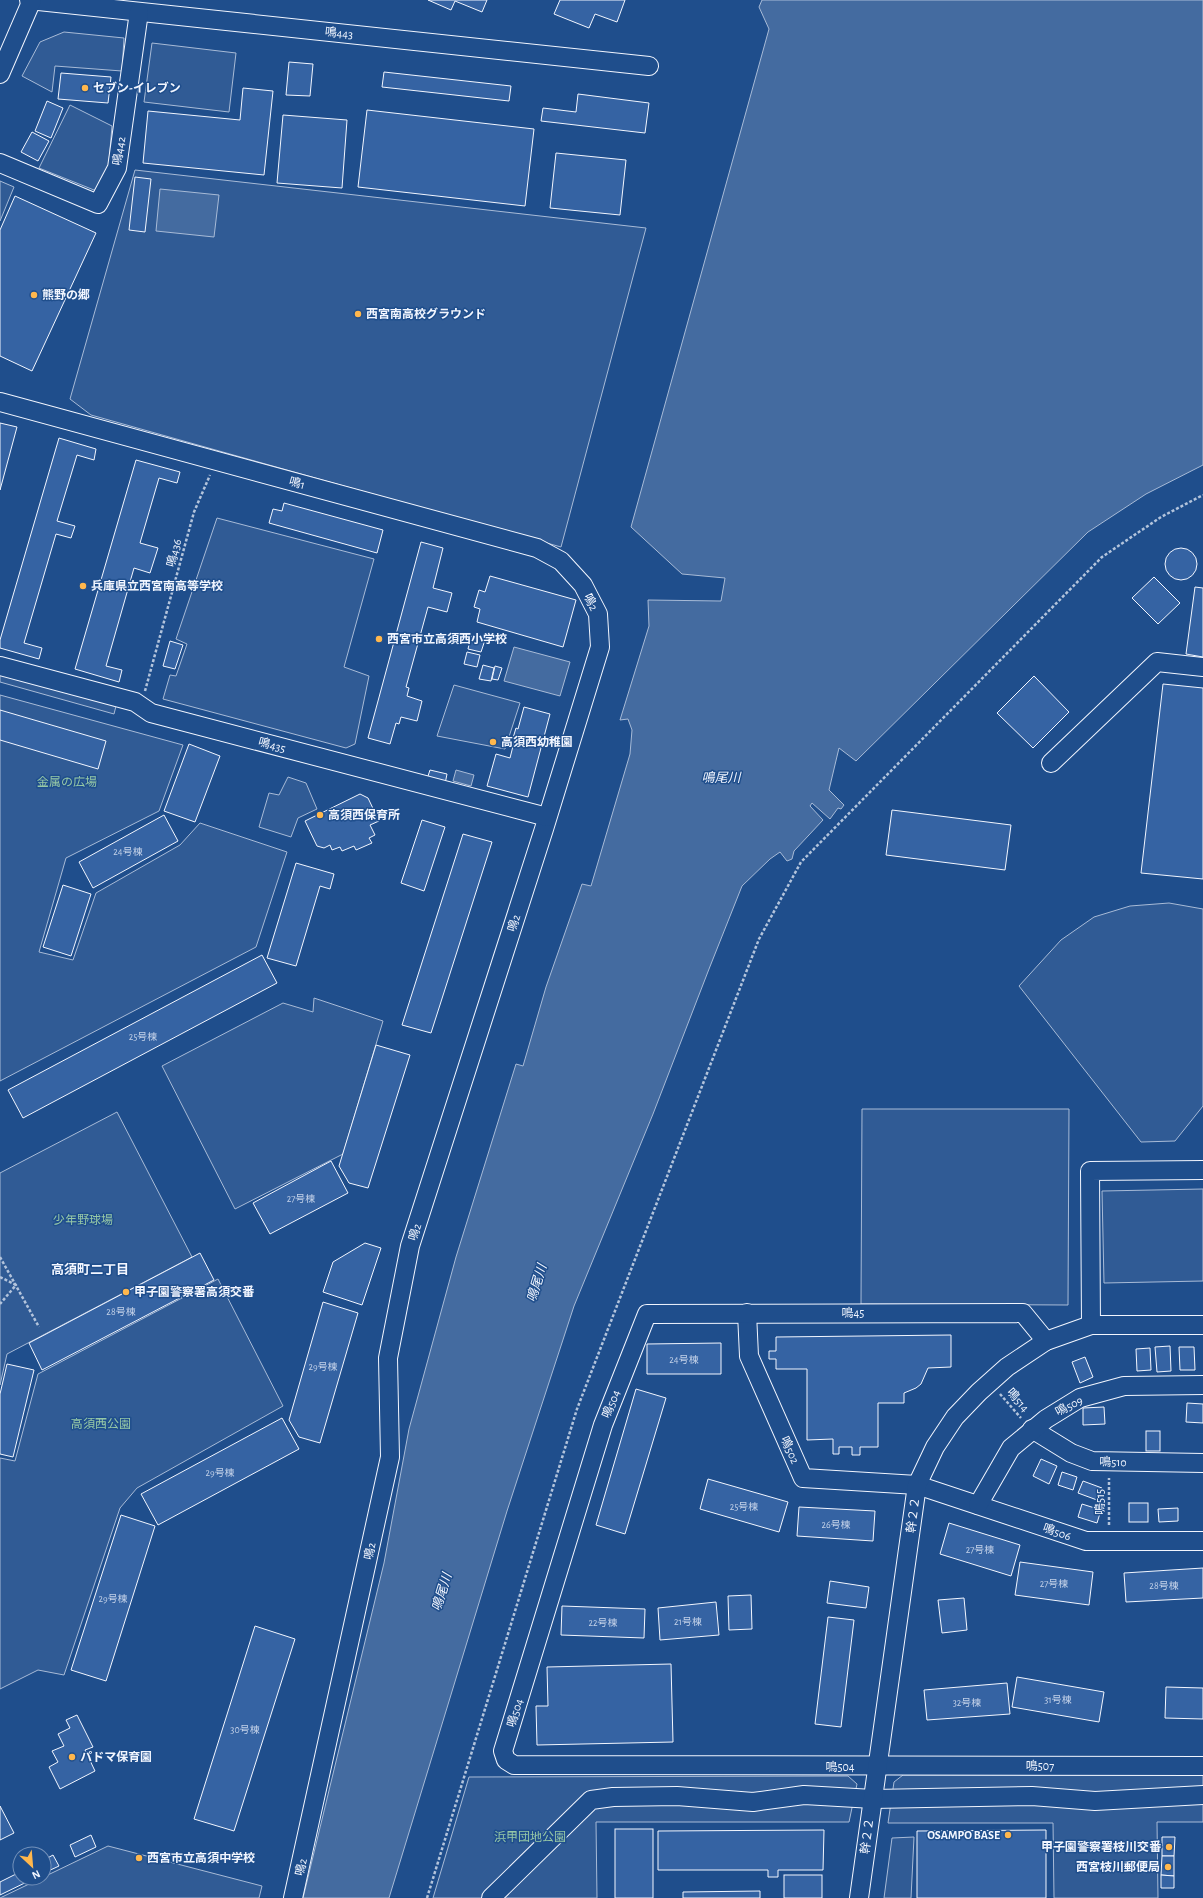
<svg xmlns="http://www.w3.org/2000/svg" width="1203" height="1898" viewBox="0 0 1203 1898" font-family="'Alegreya Sans','Noto Sans JP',sans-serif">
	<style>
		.built { fill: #305b95; stroke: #a8bbd7 }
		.water { fill: #446ba0; stroke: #a8bbd7 }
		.building { fill: #3563a3; stroke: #f2f6ff }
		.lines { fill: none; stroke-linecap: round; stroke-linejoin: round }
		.minor-casing { stroke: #f2f6ff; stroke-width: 20 }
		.path { stroke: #b3c4dc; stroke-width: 2.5; stroke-dasharray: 3 2; stroke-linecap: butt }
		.minor { stroke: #1f4e8c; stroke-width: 18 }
		.poi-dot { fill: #ffb74d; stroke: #1f4e8c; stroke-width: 1.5 }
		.labels { text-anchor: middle; stroke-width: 3; stroke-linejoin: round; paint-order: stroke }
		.number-label { font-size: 10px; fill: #c3d1e8 }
		.street-label { font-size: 12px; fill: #f2f6ff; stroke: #1f4e8c }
		.poi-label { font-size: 12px; font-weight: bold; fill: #f2f6ff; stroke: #1f4e8c; text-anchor: start }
		.park-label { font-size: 12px; fill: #97c8a6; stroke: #1f4e8c }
		.water-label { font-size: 13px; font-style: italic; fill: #f2f6ff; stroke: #1f4e8c }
		.neighbourhood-label { font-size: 13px; font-weight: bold; fill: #f2f6ff; stroke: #1f4e8c }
	</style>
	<rect width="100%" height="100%" fill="#1f4e8c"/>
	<g class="built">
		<path d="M64,32L124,38L122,71L55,66L52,92L22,76L40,42Z"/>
		<path d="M152,43L236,53L229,112L144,102Z"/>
		<path d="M70,105L112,126L108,173L99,192L39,168Z"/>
		<path d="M135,170L646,228L561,547L91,415L70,399Z"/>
		<path d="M0,181L14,187L0,221Z"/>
		<path d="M217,518L374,559L344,667L369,676L355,744L346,748L163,699L170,675L176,676L187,644L176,639Z"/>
		<path d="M0,669L117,702L114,714L0,682Z"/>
		<path d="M454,685L520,703L505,749L437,736Z"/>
		<path d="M0,695L183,745L159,811L66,858L39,952L73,960L96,893L180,845L200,823L287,852L256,947L0,1081Z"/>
		<path d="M288,777L306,783L317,809L298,818L291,837L259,827L269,793L279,795Z"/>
		<path d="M1169,903L1203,909V1106L1175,1141L1141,1142L1019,986L1061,940L1094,917L1130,906Z"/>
		<path d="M314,998L383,1021L343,1154L235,1209L162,1066L283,1003L313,1012Z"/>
		<path d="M862,1109H1069L1068,1305L861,1304Z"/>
		<path d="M117,1112L192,1257L7,1354L0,1385V1173Z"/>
		<path d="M1203,1189V1281L1104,1283L1102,1191Z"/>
		<path d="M218,1279L283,1406L137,1488L120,1508L64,1675L38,1670L0,1689V1458L15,1461L38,1374Z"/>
		<path d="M903,1775H1203V1822H1157L1158,1898H1054L1053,1823H888L894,1782Z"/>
		<path d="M848,1776L857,1784L849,1822H596L597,1898H433L469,1777Z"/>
		<path d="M914,1837L911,1898H884L892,1838Z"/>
		<path d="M108,1846L262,1886L259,1898H0Z"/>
	</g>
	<g class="water">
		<path d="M762,0H1203V465L1146,494L1088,532L856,761L839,748L829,790L844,805L841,809L838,808L830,819L812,803L810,806L823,820L794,851L792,859L787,861L780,852L770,859L742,886L709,969L653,1114L574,1306L507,1511L389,1898H303L384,1563L409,1429L456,1257L516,1064L523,1066L546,987L582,884L591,886L630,754L632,730L628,719L620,720L649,626L648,600L721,601L725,578L682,574L631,527L769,29L759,7Z"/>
		<path d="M160,189L219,195L214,237L156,231Z"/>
		<path d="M514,647L570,662L560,696L504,681Z"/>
		<path d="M456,770L474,775L471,786L453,781Z"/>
	</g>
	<g class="building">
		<path d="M428,0H487L482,12L455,1L451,10Z"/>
		<path d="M560,0H625L617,22L595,14L589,28L554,14Z"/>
		<path d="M289,62L313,64L310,96L286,95Z"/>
		<path d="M384,72L511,86L509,101L382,87Z"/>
		<path d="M61,73L111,77L108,103L58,99Z"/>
		<path d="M243,88L273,91L264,175L143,163L148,111L240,120Z"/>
		<path d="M578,94L649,103L645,133L541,121L543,108L576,112Z"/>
		<path d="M47,101L63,108L51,138L35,131Z"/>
		<path d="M367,110L534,129L525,206L358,187Z"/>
		<path d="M283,115L347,120L342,188L277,183Z"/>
		<path d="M32,132L49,141L38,161L21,152Z"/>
		<path d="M556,153L626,160L620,215L550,208Z"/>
		<path d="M135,177L151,179L145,232L129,230Z"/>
		<path d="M15,196L96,233L32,371L0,356V230Z"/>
		<path d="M0,423L17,427L0,490Z"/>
		<path d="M59,438L96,449L94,460L77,455L57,521L75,526L71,538L56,534L24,643L42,648L39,659L0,648V640Z"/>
		<path d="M136,460L180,472L177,483L159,478L140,543L158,548L150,573L134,568L106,666L122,670L119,682L75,669Z"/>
		<path d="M284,503L383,530L377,553L269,523L273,509L282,511Z"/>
		<path d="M421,542L443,548L433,588L452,593L447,612L428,607L406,687L409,688L407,696L422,701L417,721L401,717L399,724L396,723L390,744L368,738Z"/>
		<circle cx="1181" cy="564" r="16"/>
		<path d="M490,576L576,600L563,647L477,622L480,609L474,607L479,590L485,592Z"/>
		<path d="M1154,577L1180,603L1158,624L1132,598Z"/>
		<path d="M1195,587L1203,588V657L1186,654Z"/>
		<path d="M471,636L485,640L481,652L468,649Z"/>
		<path d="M170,641L183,645L175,669L163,666Z"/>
		<path d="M467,652L480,655L477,667L464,664Z"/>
		<path d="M483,665L494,668L491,681L479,679Z"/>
		<path d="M495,666L502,668L498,680L492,679Z"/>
		<path d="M1034,676L1069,712L1033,748L997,713Z"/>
		<path d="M1163,684L1203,688V879L1141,873Z"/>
		<path d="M524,707L550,714L528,797L487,786L496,754L510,758L515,738H513L516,728L518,729Z"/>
		<path d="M0,710L106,741L98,769L0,740Z"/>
		<path d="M189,744L220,756L195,822L164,811Z"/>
		<path d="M430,770L447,774L445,784L427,779Z"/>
		<path d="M360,794L368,798L379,821L370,825L375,835L369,838L372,843L356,850L354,846L342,851L340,847L332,850L330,845L324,848L317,846L305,821Z"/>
		<path d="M892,810L1011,825L1005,870L886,855Z"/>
		<path d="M164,815L178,841L93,888L79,862Z"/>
		<path d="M422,820L445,827L424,891L401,883Z"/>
		<path d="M463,834L492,842L431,1033L402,1025Z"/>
		<path d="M296,863L334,874L330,889L320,886L296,966L267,958Z"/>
		<path d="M63,885L91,894L71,956L43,947Z"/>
		<path d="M262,955L277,983L23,1118L8,1090Z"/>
		<path d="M376,1045L410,1055L368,1188L349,1183L339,1166Z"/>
		<path d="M331,1161L348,1193L270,1234L253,1203Z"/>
		<path d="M365,1243L381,1248L362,1305L323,1292L333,1262Z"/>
		<path d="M200,1253L214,1280L42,1370L29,1343Z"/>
		<path d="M323,1302L358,1313L320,1443L299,1437L289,1420Z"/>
		<path d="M951,1335V1367L928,1368L921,1384L916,1388L904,1393V1403H878V1447H860V1455H852V1447H839V1454H833V1439L807,1440V1369H776V1359H769V1351H776V1337Z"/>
		<path d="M721,1343V1374H647V1344Z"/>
		<path d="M1170,1346L1171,1371L1157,1372L1155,1347Z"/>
		<path d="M1179,1347H1194L1195,1370H1180Z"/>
		<path d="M1150,1348L1151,1370L1137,1371L1136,1349Z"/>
		<path d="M1085,1357L1093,1377L1080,1383L1072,1362Z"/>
		<path d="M7,1364L34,1370L13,1457L0,1454V1394Z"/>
		<path d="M636,1389L666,1398L625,1534L596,1525Z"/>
		<path d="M1187,1403L1203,1404V1423L1186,1422Z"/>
		<path d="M1104,1407L1105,1424L1083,1425V1408Z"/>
		<path d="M282,1418L299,1449L158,1525L141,1494Z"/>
		<rect x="1146" y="1431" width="14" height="20"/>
		<path d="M1041,1459L1057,1466L1049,1484L1033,1476Z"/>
		<path d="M1062,1472L1077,1477L1073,1490L1058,1485Z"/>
		<path d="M708,1479L788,1502L779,1532L700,1509Z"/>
		<path d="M1083,1481L1102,1488L1097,1500L1078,1493Z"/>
		<rect x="1129" y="1503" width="19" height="19"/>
		<path d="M1082,1504L1101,1510L1097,1523L1078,1517Z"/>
		<path d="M799,1507L875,1511L873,1541L797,1536Z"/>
		<path d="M1178,1508V1521L1159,1522L1158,1509Z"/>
		<path d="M121,1515L155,1526L106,1681L71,1670Z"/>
		<path d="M949,1523L1020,1545L1011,1576L940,1554Z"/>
		<path d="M1020,1562L1093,1572L1089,1605L1015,1595Z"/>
		<path d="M1203,1568V1598L1126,1602L1124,1573Z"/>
		<path d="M830,1581L869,1587L866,1608L827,1603Z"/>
		<path d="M751,1595L752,1629L729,1630L728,1596Z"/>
		<path d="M964,1598L967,1630L942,1633L938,1600Z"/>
		<path d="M716,1602L719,1635L660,1640L658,1608Z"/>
		<path d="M562,1606L645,1609L644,1638L561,1635Z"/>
		<path d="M828,1617L854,1620L841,1727L815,1724Z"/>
		<path d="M255,1626L295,1639L234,1831L194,1819Z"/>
		<path d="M671,1664L673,1742L537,1745L536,1706H548L547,1667Z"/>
		<path d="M1017,1677L1104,1692L1099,1722L1012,1707Z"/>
		<path d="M1007,1683L1010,1714L927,1720L924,1690Z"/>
		<path d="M1166,1687L1203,1688V1719L1165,1718Z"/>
		<path d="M77,1715L93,1747L85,1750L95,1771L60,1789L49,1767L58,1762L52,1751L64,1746L58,1734L70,1728L66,1720Z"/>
		<path d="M0,1806L14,1833L0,1840Z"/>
		<rect x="615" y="1829" width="38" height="69"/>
		<path d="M824,1830L823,1870H778V1877H768V1870H658V1831Z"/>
		<path d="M1046,1830V1898H917V1831Z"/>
		<path d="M91,1835L96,1847L75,1857L70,1845Z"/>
		<path d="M1162,1837H1175L1174,1856H1162Z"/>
		<path d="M53,1855L59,1866L44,1873V1860Z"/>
		<path d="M1162,1856H1174V1876L1161,1875Z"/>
		<path d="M20,1872V1878H35L0,1895V1882Z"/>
		<rect x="784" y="1875" width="38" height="23"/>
		<path d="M1161,1875L1174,1876V1888H1161Z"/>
		<path d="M760,1891V1898H683V1892Z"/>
	</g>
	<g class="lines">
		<g class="minor-casing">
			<g id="minor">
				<path d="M29,0L649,66"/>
				<path d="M0,74L32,0"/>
				<path d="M0,163L98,204L117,168L139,12"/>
				<path d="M0,402L537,548L561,561L583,585L598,614L600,647L544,829L410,1246L388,1358L390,1457L293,1898"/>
				<path d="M0,666L135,702L151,713L547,817"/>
				<path d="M1051,763L1157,662L1203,667"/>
				<path d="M747,1313L749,1356L803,1478L917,1485L1086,1541H1203"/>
				<path d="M1091,1325L1090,1171L1203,1170"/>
				<path d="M1046,1341L1023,1313L647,1314L603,1425L503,1751L506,1760L514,1765L1203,1766"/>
				<path d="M1032,1429L1071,1453L1092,1461L1203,1463"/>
				<path d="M978,1505L1011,1448L1046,1419L1080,1398L1124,1386L1203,1385"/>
				<path d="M491,1898L591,1800L613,1797L677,1796L753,1802L804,1795L873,1799L1032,1796L1095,1801L1203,1795"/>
				<path d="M859,1898L917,1485L935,1447L955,1417L979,1392L1007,1367L1046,1341L1091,1325H1203"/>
			</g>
		</g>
		<g class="path">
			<path d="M145,691L194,512L210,475"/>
			<path d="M0,1257L39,1327"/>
			<path d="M0,1277L16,1285L0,1304"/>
			<path d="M1000,1394L1021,1418"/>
			<path d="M1109,1525V1478"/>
			<path d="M427,1898L577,1409L759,939L801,862L1102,557L1161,517L1203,495"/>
		</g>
		<use href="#minor" class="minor"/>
	</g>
	<g class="poi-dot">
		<circle cx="85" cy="88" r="4"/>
		<circle cx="34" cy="295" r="4"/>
		<circle cx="358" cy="314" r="4"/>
		<circle cx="83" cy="586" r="4"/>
		<circle cx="379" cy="639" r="4"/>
		<circle cx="493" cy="742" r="4"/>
		<circle cx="320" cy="815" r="4"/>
		<circle cx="126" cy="1292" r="4"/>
		<circle cx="72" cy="1757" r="4"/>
		<circle cx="1008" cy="1835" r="4"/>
		<circle cx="1169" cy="1847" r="4"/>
		<circle cx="139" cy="1858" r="4"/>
		<circle cx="1168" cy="1867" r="4"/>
	</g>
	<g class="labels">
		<g class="number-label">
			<text x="128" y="855">24号棟</text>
			<text x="143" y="1040">25号棟</text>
			<text x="301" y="1202">27号棟</text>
			<text x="121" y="1315">28号棟</text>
			<text x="684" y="1363">24号棟</text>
			<text x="323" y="1370">29号棟</text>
			<text x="220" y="1476">29号棟</text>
			<text x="744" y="1510">25号棟</text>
			<text x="836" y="1528">26号棟</text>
			<text x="980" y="1553">27号棟</text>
			<text x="1054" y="1587">27号棟</text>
			<text x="1164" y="1589">28号棟</text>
			<text x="113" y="1602">29号棟</text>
			<text x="688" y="1625">21号棟</text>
			<text x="603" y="1626">22号棟</text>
			<text x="1058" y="1703">31号棟</text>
			<text x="967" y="1706">32号棟</text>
			<text x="245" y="1733">30号棟</text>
		</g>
		<g class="street-label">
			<text transform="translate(339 33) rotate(6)" y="4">鳴443</text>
			<text transform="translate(119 151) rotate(-80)" y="4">鳴442</text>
			<text transform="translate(297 483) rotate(15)" y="4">鳴1</text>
			<text transform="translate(174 553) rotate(-75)" y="4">鳴436</text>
			<text transform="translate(591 602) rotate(64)" y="4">鳴2</text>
			<text transform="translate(272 745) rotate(15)" y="4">鳴435</text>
			<text transform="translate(514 923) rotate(-72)" y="4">鳴2</text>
			<text transform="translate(415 1232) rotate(-72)" y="4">鳴2</text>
			<text x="853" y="1317">鳴45</text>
			<text transform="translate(1018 1400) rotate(49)" y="4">鳴514</text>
			<text transform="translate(611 1404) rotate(-68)" y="4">鳴504</text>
			<text transform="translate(1069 1406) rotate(-28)" y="4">鳴509</text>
			<text transform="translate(790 1450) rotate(66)" y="4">鳴502</text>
			<text transform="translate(1113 1462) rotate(1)" y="4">鳴510</text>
			<text transform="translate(1100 1502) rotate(-90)" y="4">鳴515</text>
			<text transform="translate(913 1515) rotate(-82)" y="4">幹２２</text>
			<text transform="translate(1057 1532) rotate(19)" y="4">鳴506</text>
			<text transform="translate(370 1551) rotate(-78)" y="4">鳴2</text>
			<text transform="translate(515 1713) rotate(-73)" y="4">鳴504</text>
			<text x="1040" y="1770">鳴507</text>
			<text x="840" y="1771">鳴504</text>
			<text transform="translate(867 1836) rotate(-82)" y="4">幹２２</text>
			<text transform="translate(301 1867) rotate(-77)" y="4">鳴2</text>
		</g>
		<g class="poi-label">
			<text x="93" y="92">セブン-イレブン</text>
			<text x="42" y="299">熊野の郷</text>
			<text x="366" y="318">西宮南高校グラウンド</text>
			<text x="91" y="590">兵庫県立西宮南高等学校</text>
			<text x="387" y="643">西宮市立高須西小学校</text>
			<text x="501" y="746">高須西幼稚園</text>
			<text x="328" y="819">高須西保育所</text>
			<text x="134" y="1296">甲子園警察署高須交番</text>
			<text x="80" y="1761">パドマ保育園</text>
			<text x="1000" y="1839" text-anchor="end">OSAMPO BASE</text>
			<text x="1161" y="1851" text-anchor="end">甲子園警察署枝川交番</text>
			<text x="147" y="1862">西宮市立高須中学校</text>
			<text x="1160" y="1871" text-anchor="end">西宮枝川郵便局</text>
		</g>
		<g class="park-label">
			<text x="67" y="786">金属の広場</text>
			<text x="83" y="1224">少年野球場</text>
			<text x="101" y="1428">高須西公園</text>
			<text x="530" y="1841">浜甲団地公園</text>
		</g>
		<g class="water-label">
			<text x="721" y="782">鳴尾川</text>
			<text transform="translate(536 1283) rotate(-73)" y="5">鳴尾川</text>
			<text transform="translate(441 1592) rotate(-73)" y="5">鳴尾川</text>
		</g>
		<g class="neighbourhood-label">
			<text x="90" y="1274">高須町二丁目</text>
		</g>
	</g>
	<g transform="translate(32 1866) rotate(154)"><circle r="19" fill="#1f4e8c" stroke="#7391ba"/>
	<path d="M0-3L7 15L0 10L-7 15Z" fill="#ffb74d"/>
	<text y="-6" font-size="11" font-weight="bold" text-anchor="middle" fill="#f2f6ff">N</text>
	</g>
</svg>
